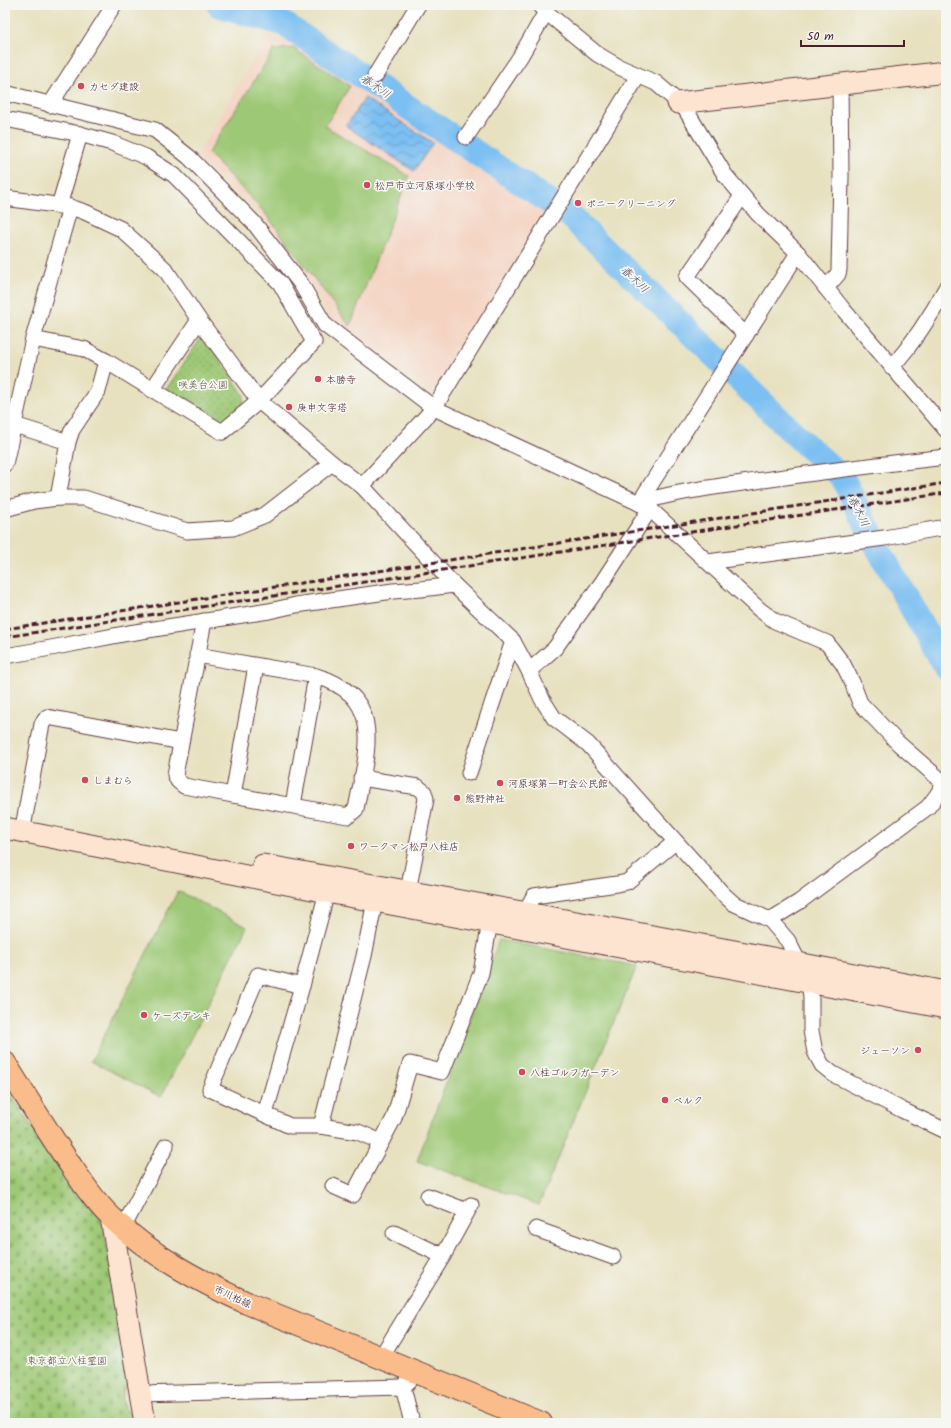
<svg xmlns="http://www.w3.org/2000/svg" width="951" height="1428" viewBox="0 0 951 1428" font-family="Kalam,'Klee One',sans-serif">
	<style>
		.built { fill: #f4d3c1 }
		.green { fill: url(#green-dots); stroke: #747450 }
		.cemetery { fill: url(#cemetery-stones); stroke: #747450 }
		.pitch { fill: #9dc875; stroke: #747450 }
		.water { fill: url(#water-waves); stroke: #636f8e }
		.lines { fill: none; stroke-linecap: round; stroke-linejoin: round }
		.river { stroke: #7cbff2; stroke-width: 25 }
		.street-casing { stroke: #623c41; stroke-width: 17 }
		.secondary-casing { stroke: #623c41; stroke-width: 23 }
		.primary-casing { stroke: #623c41; stroke-width: 24 }
		.street { stroke: #fff; stroke-width: 15 }
		.secondary { stroke: #fde4d0; stroke-width: 21 }
		.primary { stroke: #f9bc8a; stroke-width: 22 }
		.rail { stroke: #4a1f2b; stroke-width: 3; stroke-dasharray: 6 3; stroke-linecap: butt }
		.poi-dot { fill: #d1495b; stroke: #f6f6f2; stroke-width: 1.5 }
		.labels { text-anchor: middle; stroke-width: 3.5; stroke-linejoin: round; paint-order: stroke }
		.poi-label { font-size: 10px; fill: #4a1f2b; stroke: #f6f6f2; text-anchor: start }
		.park-label { font-size: 10px; fill: #635241; stroke: #f6f6f2 }
		.street-label { font-size: 10px; fill: #4a1f2b; stroke: #f6f6f2 }
		.water-label { font-size: 11px; font-style: italic; fill: #594f67; stroke: #f6f6f2 }
	</style>
	<defs>
		<pattern id="green-dots" width="8" height="8" patternUnits="userSpaceOnUse"><rect width="8" height="8" fill="#9dc875"/><path d="M2 2h.1M6 6h.1" fill="none" stroke="#89ab65" stroke-width="1.8" stroke-linecap="round"/></pattern>
		<pattern id="cemetery-stones" width="16" height="16" patternUnits="userSpaceOnUse"><rect width="16" height="16" fill="#9dc875"/><path d="M2 7V4a2 2 0 0 1 4 0v3zM10 15v-3a2 2 0 0 1 4 0v3z" fill="#89ab65"/></pattern>
		<pattern id="water-waves" width="16" height="10" patternUnits="userSpaceOnUse"><rect width="16" height="10" fill="#7cbff2"/><path d="M0 5q4-4 8 0t8 0" fill="none" stroke="#689bc4"/></pattern>
	</defs>
	<rect width="100%" height="100%" fill="#f6f6f2"/>
	<filter id="ink" filterUnits="userSpaceOnUse"><feTurbulence type="fractalNoise" baseFrequency=".025" numOctaves="2"/><feDisplacementMap in="SourceGraphic" scale="8" xChannelSelector="R" yChannelSelector="G"/><feConvolveMatrix kernelMatrix="1 2 1 2 8 2 1 2 1" color-interpolation-filters="sRGB"/></filter>
	<filter id="wash" filterUnits="userSpaceOnUse"><feTurbulence type="fractalNoise" baseFrequency=".012" numOctaves="4" result="noise"/><feDisplacementMap in="SourceGraphic" scale="16" xChannelSelector="R" yChannelSelector="G"/><feGaussianBlur stdDeviation="0.9" result="paint"/><feColorMatrix in="noise" values="0 0 0 0 0 0 0 0 0 0 0 0 0 0 0 0 0 1.4 0 .05"/><feComposite in="paint" operator="in"/></filter>
	<g filter="url(#wash)">
		<rect width="100%" height="100%" fill="#e7e1bf"/>
		<path class="built" d="M268,34L292,44L440,139L546,214L432,393L329,317L306,277L261,215L196,157Z"/>
		<path class="green" d="M203,335L244,395L243,404L222,426L163,394Z"/>
		<path class="cemetery" d="M5,1085L41,1140L102,1221L133,1378L123,1391V1401L127,1411L139,1419L140,1423H5Z"/>
		<g class="pitch">
			<path d="M293,48L350,86L325,126L409,176L350,326L265,213L208,153L274,50Z"/>
			<path d="M178,891L247,927L161,1097L91,1061Z"/>
			<path d="M499,940L637,966L539,1205L417,1161Z"/>
		</g>
		<path class="water" d="M365,98L433,143L414,171L346,126Z"/>
		<g class="lines">
			<path class="river" d="M219,5L284,24L569,215L806,445L842,477L880,552L946,668"/>
		</g>
	</g>
	<g filter="url(#ink)">
		<g class="lines">
			<g class="street-casing">
				<g id="street">
					<path d="M539,5L546,12L597,54L619,67L656,83L684,107L725,175L758,214L798,253L842,308L946,430"/>
					<path d="M375,76L418,5"/>
					<path d="M5,93L155,130L189,157L254,223L301,284L325,325L434,408L639,503L650,509L760,610L775,621L827,643L843,664L852,682L860,703L898,743L944,783"/>
					<path d="M50,105L114,5"/>
					<path d="M5,119L80,134L112,143L146,157L174,175L280,283L314,342L259,401L222,432L106,361L84,349L33,339L70,207"/>
					<path d="M466,137L520,57L546,12"/>
					<path d="M742,196L687,277L746,335"/>
					<path d="M5,198L70,207L85,212L121,229L165,269L199,320L259,401L332,463L362,486L454,585L513,641L529,671L542,699L554,718L588,744L722,893L733,903L770,920L788,941L809,983L811,997V1031L815,1052L822,1065L833,1074L902,1110L946,1131"/>
					<path d="M59,206L80,134"/>
					<path d="M826,288L838,274L839,270L841,176L840,84"/>
					<path d="M892,367C913,343 931,316 946,288"/>
					<path d="M152,390L199,320"/>
					<path d="M5,422L68,442"/>
					<path d="M5,464L33,339"/>
					<path d="M362,486L434,408L638,76"/>
					<path d="M58,498L68,442L72,430L98,391L106,361"/>
					<path d="M639,503C677,491 717,487 756,481C819,472 883,464 946,457"/>
					<path d="M639,503L798,253"/>
					<path d="M5,509L34,501L58,498H84L187,531L233,528L265,515L332,463"/>
					<path d="M708,562L884,538L946,527"/>
					<path d="M197,655L316,676C388,697 366,754 356,809L348,816L184,786L178,781L175,775L204,621"/>
					<path d="M5,656L51,648L129,633L269,611L296,605L393,591L421,589L454,585"/>
					<path d="M529,671L555,648L603,581L650,509"/>
					<path d="M469,773L513,641"/>
					<path d="M361,778L418,787L424,792L426,799L408,891"/>
					<path d="M233,795L256,666"/>
					<path d="M293,805L316,676"/>
					<path d="M24,822L42,724L47,717L181,742"/>
					<path d="M529,914L530,903L534,896L617,884L627,882L675,842"/>
					<path d="M770,920L799,902L928,807L937,795L946,780"/>
					<path d="M302,986L258,975L210,1089L290,1126H321L364,956L375,901"/>
					<path d="M265,1114L302,986L327,892"/>
					<path d="M321,1126L358,1132L381,1142"/>
					<path d="M333,1186L353,1195L394,1118L410,1064L442,1072L481,973L490,922"/>
					<path d="M428,1196L467,1211"/>
					<path d="M123,1228L166,1146"/>
					<path d="M536,1229L613,1257"/>
					<path d="M394,1233L443,1256"/>
					<path d="M381,1357L443,1256L471,1205"/>
					<path d="M410,1380L403,1387L412,1423"/>
					<path d="M140,1394L403,1387"/>
				</g>
			</g>
			<g class="secondary-casing">
				<g id="secondary">
					<path d="M678,103L946,72"/>
					<path d="M5,828L327,892L946,1008"/>
					<path d="M263,865L762,956L946,992"/>
					<path d="M111,1217L145,1423"/>
				</g>
			</g>
			<g class="primary-casing">
				<path id="primary" d="M5,1063C26,1097 47,1130 69,1163C82,1182 95,1202 112,1218C150,1255 199,1281 247,1303L541,1423"/>
			</g>
			<use href="#street" class="street"/>
			<use href="#secondary" class="secondary"/>
			<use href="#primary" class="primary"/>
			<g class="rail">
				<path d="M5,629L946,483"/>
				<path d="M5,637L946,493"/>
			</g>
		</g>
	</g>
	<g class="poi-dot">
		<circle cx="81" cy="86" r="4"/>
		<circle cx="367" cy="185" r="4"/>
		<circle cx="578" cy="203" r="4"/>
		<circle cx="318" cy="379" r="4"/>
		<circle cx="289" cy="407" r="4"/>
		<circle cx="85" cy="780" r="4"/>
		<circle cx="500" cy="783" r="4"/>
		<circle cx="457" cy="798" r="4"/>
		<circle cx="351" cy="846" r="4"/>
		<circle cx="144" cy="1015" r="4"/>
		<circle cx="918" cy="1050" r="4"/>
		<circle cx="522" cy="1072" r="4"/>
		<circle cx="665" cy="1100" r="4"/>
	</g>
	<g class="labels">
		<g class="poi-label">
			<text x="89" y="90">カセダ建設</text>
			<text x="375" y="189">松戸市立河原塚小学校</text>
			<text x="586" y="207">ポニークリーニング</text>
			<text x="326" y="383">本勝寺</text>
			<text x="297" y="411">庚申文字塔</text>
			<text x="93" y="784">しまむら</text>
			<text x="508" y="787">河原塚第一町会公民館</text>
			<text x="465" y="802">熊野神社</text>
			<text x="359" y="850">ワークマン松戸八柱店</text>
			<text x="152" y="1019">ケーズデンキ</text>
			<text x="910" y="1054" text-anchor="end">ジェーソン</text>
			<text x="530" y="1076">八柱ゴルフガーデン</text>
			<text x="673" y="1104">ベルク</text>
		</g>
		<g class="park-label">
			<text x="203" y="388">咲美台公園</text>
			<text x="67" y="1364">東京都立八柱霊園</text>
		</g>
		<g class="street-label">
			<text transform="translate(233 1296) rotate(25)" y="4">市川柏線</text>
		</g>
		<g class="water-label">
			<text transform="translate(376 86) rotate(34)" y="4">春木川</text>
			<text transform="translate(635 279) rotate(44)" y="4">春木川</text>
			<text transform="translate(859 511) rotate(63)" y="4">春木川</text>
		</g>
	</g>
	<rect width="951" height="1428" fill="none" stroke="#f6f6f2" stroke-width="20"/>
	<path d="M801 40v6h103v-6" fill="none" stroke="#4a1f2b" stroke-width="2"/>
	<text x="807" y="40" font-size="12" fill="#4a1f2b" stroke="#f6f6f2" stroke-width="3" paint-order="stroke">50 m</text>
</svg>
